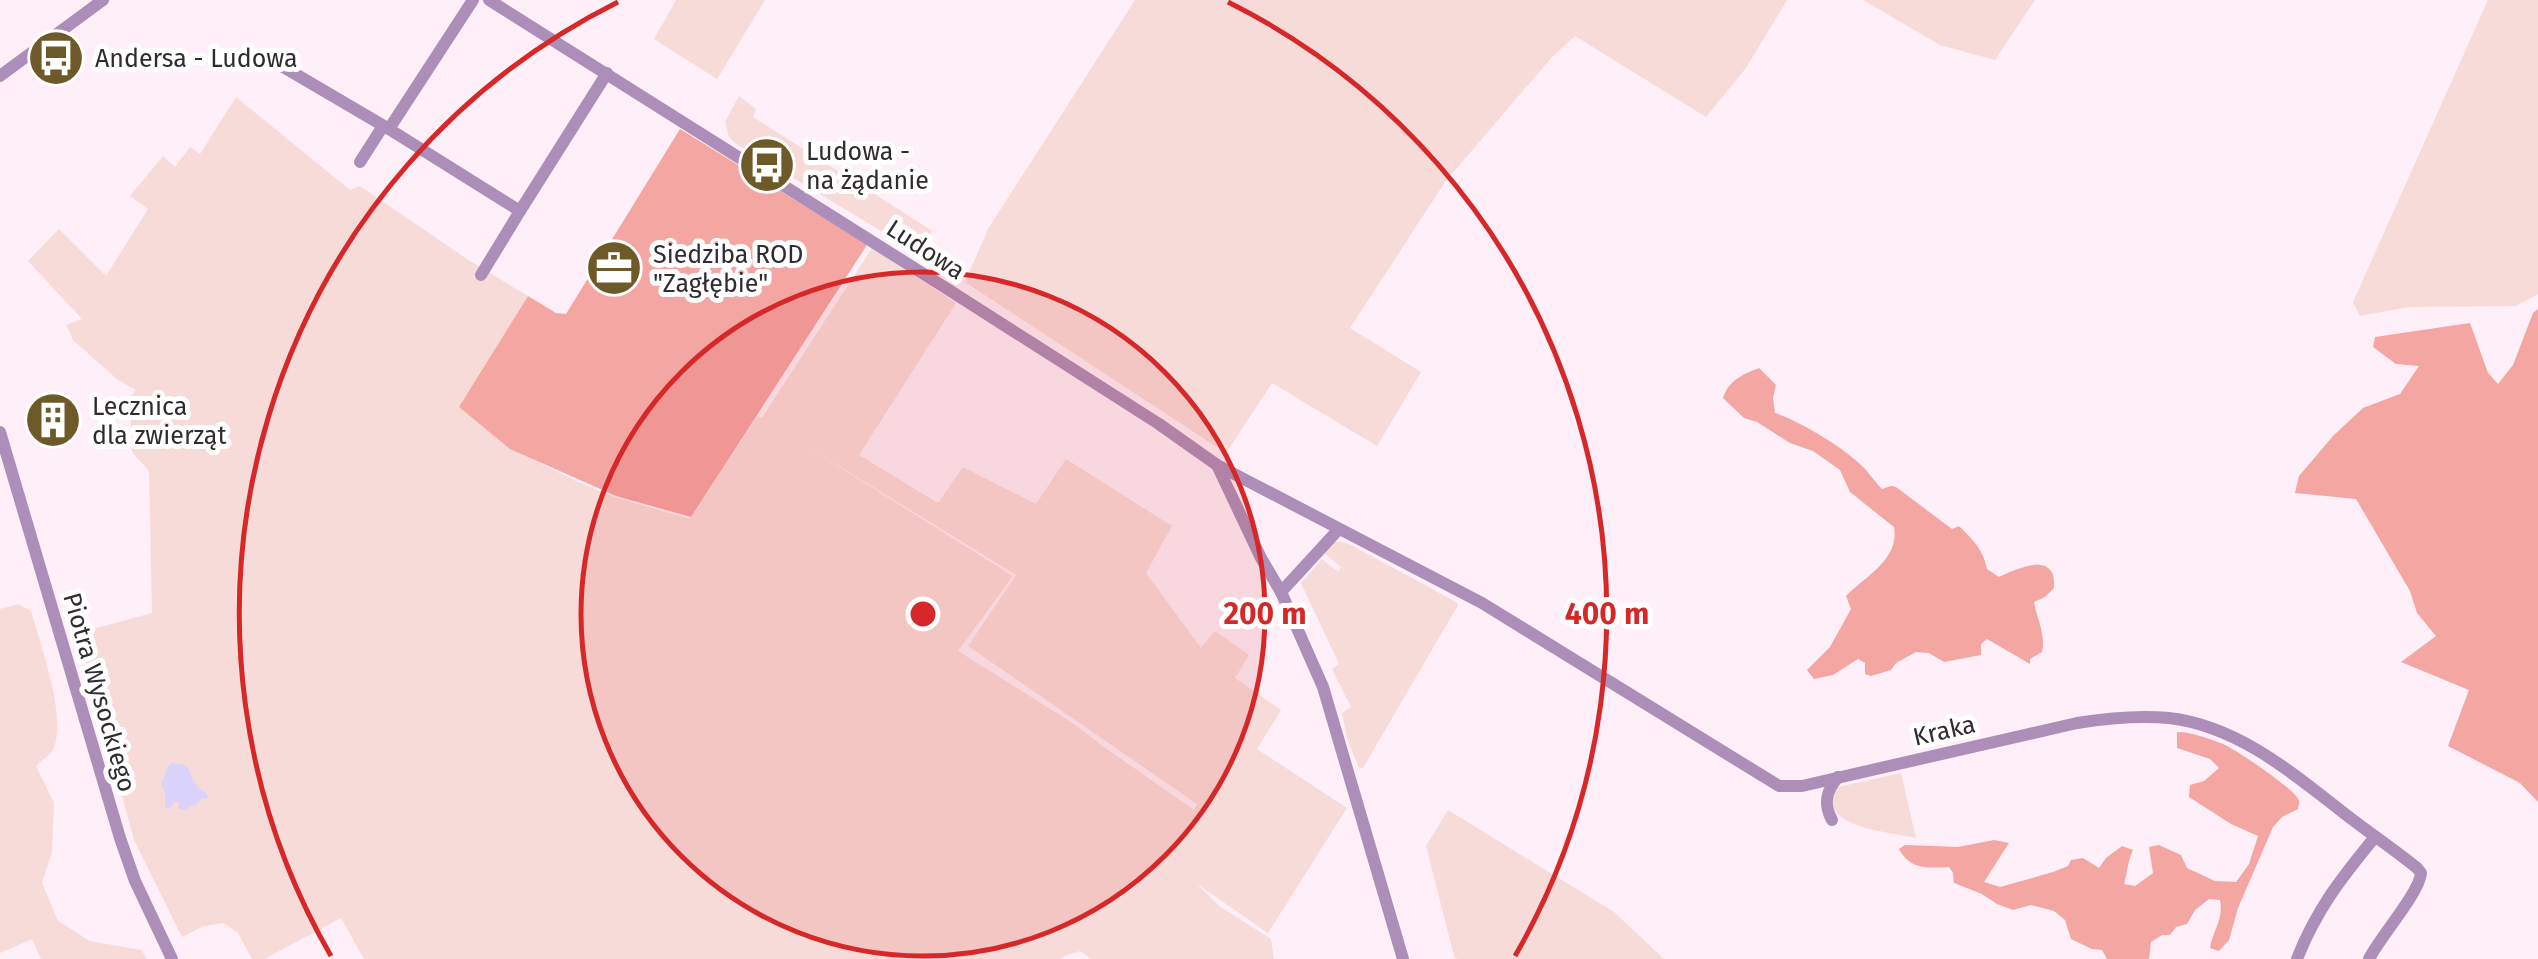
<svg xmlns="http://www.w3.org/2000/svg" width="2538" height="959" viewBox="0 0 2538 959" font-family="'Fira Sans',sans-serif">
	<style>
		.green { fill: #f7dbd9; fill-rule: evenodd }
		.forest { fill: #f4a6a3 }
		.water { fill: #dad3fb }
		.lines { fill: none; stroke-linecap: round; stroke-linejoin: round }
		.minor { stroke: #ac8eb8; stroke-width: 12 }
		.ring { fill: none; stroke: #d62828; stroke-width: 5 }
		.labels { text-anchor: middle; stroke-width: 10; stroke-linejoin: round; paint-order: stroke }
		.poi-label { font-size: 25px; fill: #302b2f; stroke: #fff; text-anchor: start }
		.street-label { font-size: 25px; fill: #302b2f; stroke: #fff }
		.centre { fill: #d62828; stroke: #fff; stroke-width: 5 }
		.ring-label { font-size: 30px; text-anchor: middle; font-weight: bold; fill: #d62828; stroke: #fff; stroke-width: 10; stroke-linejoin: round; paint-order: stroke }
	</style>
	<rect width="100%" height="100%" fill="#feeff9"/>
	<g class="green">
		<path d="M676,0H765L717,79L654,39Z"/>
		<path d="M1135,0H1787L1746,68L1706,117L1575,36L1552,57L1445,182L1350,328L1421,372L1377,446L1272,383L1226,453L965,282L988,229Z"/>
		<path d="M1863,0H2035L1995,60L1940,45Z"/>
		<path d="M2488,0H2538V294L2516,306L2409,307L2360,316L2353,302Z"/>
		<path d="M739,96L756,109L753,117L931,230L930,248L923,254L918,253L735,143L729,137L725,122Z"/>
		<path d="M236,97L350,190L360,186L470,261L528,296L469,393L510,448L578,482L617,498L690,519L757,416L762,418L872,248L956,303L859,455L938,503L963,467L1036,504L1066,459L1172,526L1146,573L1201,648L1215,631L1249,655L1235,678L1281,710L1257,749L1347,808L1268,933L1196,883L1219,906L1271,939L1274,959H1091L1080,951L1065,956L1061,959H364L341,918L264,959H252L238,933L224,923L204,926L182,937L134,840L78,633L152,613L149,471L132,452L130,397L136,390L118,380L73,340L66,325L82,319L28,261L59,229L106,276L148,209L130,196L163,156L175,167L190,147L200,154ZM790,436L1016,575L968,646L1197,804L1194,810L1104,747L1074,724L958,651L1013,576Z"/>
		<path d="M1335,542H1343L1351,545L1456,602L1458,605L1363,768H1359L1347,738L1342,713L1351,707L1332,669L1339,664L1301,583L1322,559L1338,572L1341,567L1324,553Z"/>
		<path d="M18,604L31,611C40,643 68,720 53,749C50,755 41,761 36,766L54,803L52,852L42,883L58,921L90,941L141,950L147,959H41L32,939L0,953V609Z"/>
		<path d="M1901,773L1916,838C1891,832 1811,827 1838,787Z"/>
		<path d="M1448,810L1614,912L1664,959H1457L1454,956L1426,846Z"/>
	</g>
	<g class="forest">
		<path d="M680,129L867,245L691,517L616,496L510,449L459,407L528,296L556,313L566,314Z"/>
		<path d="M2538,309V802L2520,783L2448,746L2469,690L2401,662L2436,636L2417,613L2410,591L2356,499L2295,493L2299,476L2333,436L2363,408L2400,394L2419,366L2396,364L2373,347L2375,337L2470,323L2488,373L2498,384L2513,365L2533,313Z"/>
		<path d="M1759,368L1776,385L1773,398L1775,413C1800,421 1848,450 1866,470C1871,476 1876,483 1882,489L1891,486L1896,487L1952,529L1959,526C1973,540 1983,549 1987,569L1999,577C2018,568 2057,550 2054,588L2045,597L2034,602C2037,619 2046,635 2042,652L2030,659V664L1987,639L1981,644V655L1944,662L1929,653L1916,652L1896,663L1891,670L1871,676L1865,674V663L1858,659L1833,675L1814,679L1807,670L1830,647L1851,609L1846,596C1866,576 1900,559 1894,527L1850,492L1840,470L1813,451L1790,443L1757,422L1744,418L1723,398C1729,380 1743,374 1759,368Z"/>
		<path d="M2177,732C2193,732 2209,739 2223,744C2235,749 2298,791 2299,801C2300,804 2298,806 2298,809L2282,817L2273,827L2238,908L2229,940L2219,951L2210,948C2213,930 2224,919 2220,900L2209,899L2195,910L2187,924L2176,927L2170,935H2162L2151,942L2149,959H2107L2102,950L2092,949L2071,939L2065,920L2054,911L2031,905L2013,910L1997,904L1982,894L1954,883L1953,873L1949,867C1928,868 1910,870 1899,849L1905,845L1958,847L1994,840L2009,843L1984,882L2000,887L2053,872L2068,866L2071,860L2083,858L2099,868L2106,858L2122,846L2133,850C2127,862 2128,872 2124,884L2135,886L2153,873L2149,847L2159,845L2181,855L2187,868L2215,881L2236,882L2249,864L2258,836L2231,824L2189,797L2190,785L2204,781L2219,768L2210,759L2177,748Z"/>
	</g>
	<path class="water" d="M171,763C189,765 186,764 193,779C196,786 204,791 208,796L207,799L202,798L196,805H192L185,810L178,808L179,802H174L170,809L165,808V793L161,783C167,777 164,770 171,763Z"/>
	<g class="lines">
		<g class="minor">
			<path d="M473,0L389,129L520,211L607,73"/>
			<path d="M489,0L949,290L1159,424L1217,465L1482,603L1779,786H1802L2077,723C2108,718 2137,715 2169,718C2239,726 2295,775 2349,817C2371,834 2395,850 2417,868L2421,873C2420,892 2380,937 2369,959"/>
			<path d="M280,65L389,129"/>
			<path d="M0,76L103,0"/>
			<path d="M360,162L383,126"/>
			<path d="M481,275L520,211"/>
			<path d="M0,432L120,838L135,881L172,959"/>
			<path d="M1217,465L1261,558L1281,592L1323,687L1403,959"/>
			<path d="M1281,592L1338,530"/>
			<path d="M1832,820C1823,804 1826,791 1838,777"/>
			<path d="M2297,959C2316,910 2342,877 2375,837"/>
		</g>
	</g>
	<circle cx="923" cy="614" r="342" fill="#d62828" fill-opacity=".12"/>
	<g class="ring">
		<circle cx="923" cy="614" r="342"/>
		<path d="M331 956A684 684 0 0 1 618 2M1228 2A684 684 0 0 1 1515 956"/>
	</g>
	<defs>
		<g id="bus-disc" transform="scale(2.875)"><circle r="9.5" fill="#6e5a29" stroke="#fff"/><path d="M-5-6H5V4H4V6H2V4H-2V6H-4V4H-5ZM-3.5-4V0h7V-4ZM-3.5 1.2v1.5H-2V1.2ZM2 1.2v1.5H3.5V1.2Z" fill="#fff"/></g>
		<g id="office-disc" transform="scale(2.875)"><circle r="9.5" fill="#6e5a29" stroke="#fff"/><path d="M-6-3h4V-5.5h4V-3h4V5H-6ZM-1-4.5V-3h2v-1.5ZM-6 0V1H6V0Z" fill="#fff"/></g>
		<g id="building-disc" transform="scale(2.875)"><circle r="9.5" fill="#6e5a29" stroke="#fff"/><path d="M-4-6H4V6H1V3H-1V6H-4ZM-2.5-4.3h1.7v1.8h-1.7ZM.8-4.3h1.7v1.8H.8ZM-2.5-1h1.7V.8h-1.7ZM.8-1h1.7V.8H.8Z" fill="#fff"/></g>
	</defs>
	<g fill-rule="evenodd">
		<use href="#bus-disc" x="56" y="58"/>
		<use href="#bus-disc" x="767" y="165"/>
		<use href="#office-disc" x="614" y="268"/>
		<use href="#building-disc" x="53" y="420"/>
	</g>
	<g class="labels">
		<g class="poi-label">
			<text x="95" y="67">Andersa - Ludowa</text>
			<text x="806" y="160">Ludowa -<tspan x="806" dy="29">na żądanie</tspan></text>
			<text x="653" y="263">Siedziba ROD<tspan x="653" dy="29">"Zagłębie"</tspan></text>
			<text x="92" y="415">Lecznica<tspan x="92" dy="29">dla zwierząt</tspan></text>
		</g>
		<g class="street-label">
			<text transform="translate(926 249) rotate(33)" y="9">Ludowa</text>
			<text transform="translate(100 692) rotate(74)" y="9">Piotra Wysockiego</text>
			<text transform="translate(1944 730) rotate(-13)" y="9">Kraka</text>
		</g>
	</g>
	<circle cx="923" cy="614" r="15" class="centre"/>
	<g class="ring-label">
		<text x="1265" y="624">200 m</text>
		<text x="1607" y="624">400 m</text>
	</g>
</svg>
